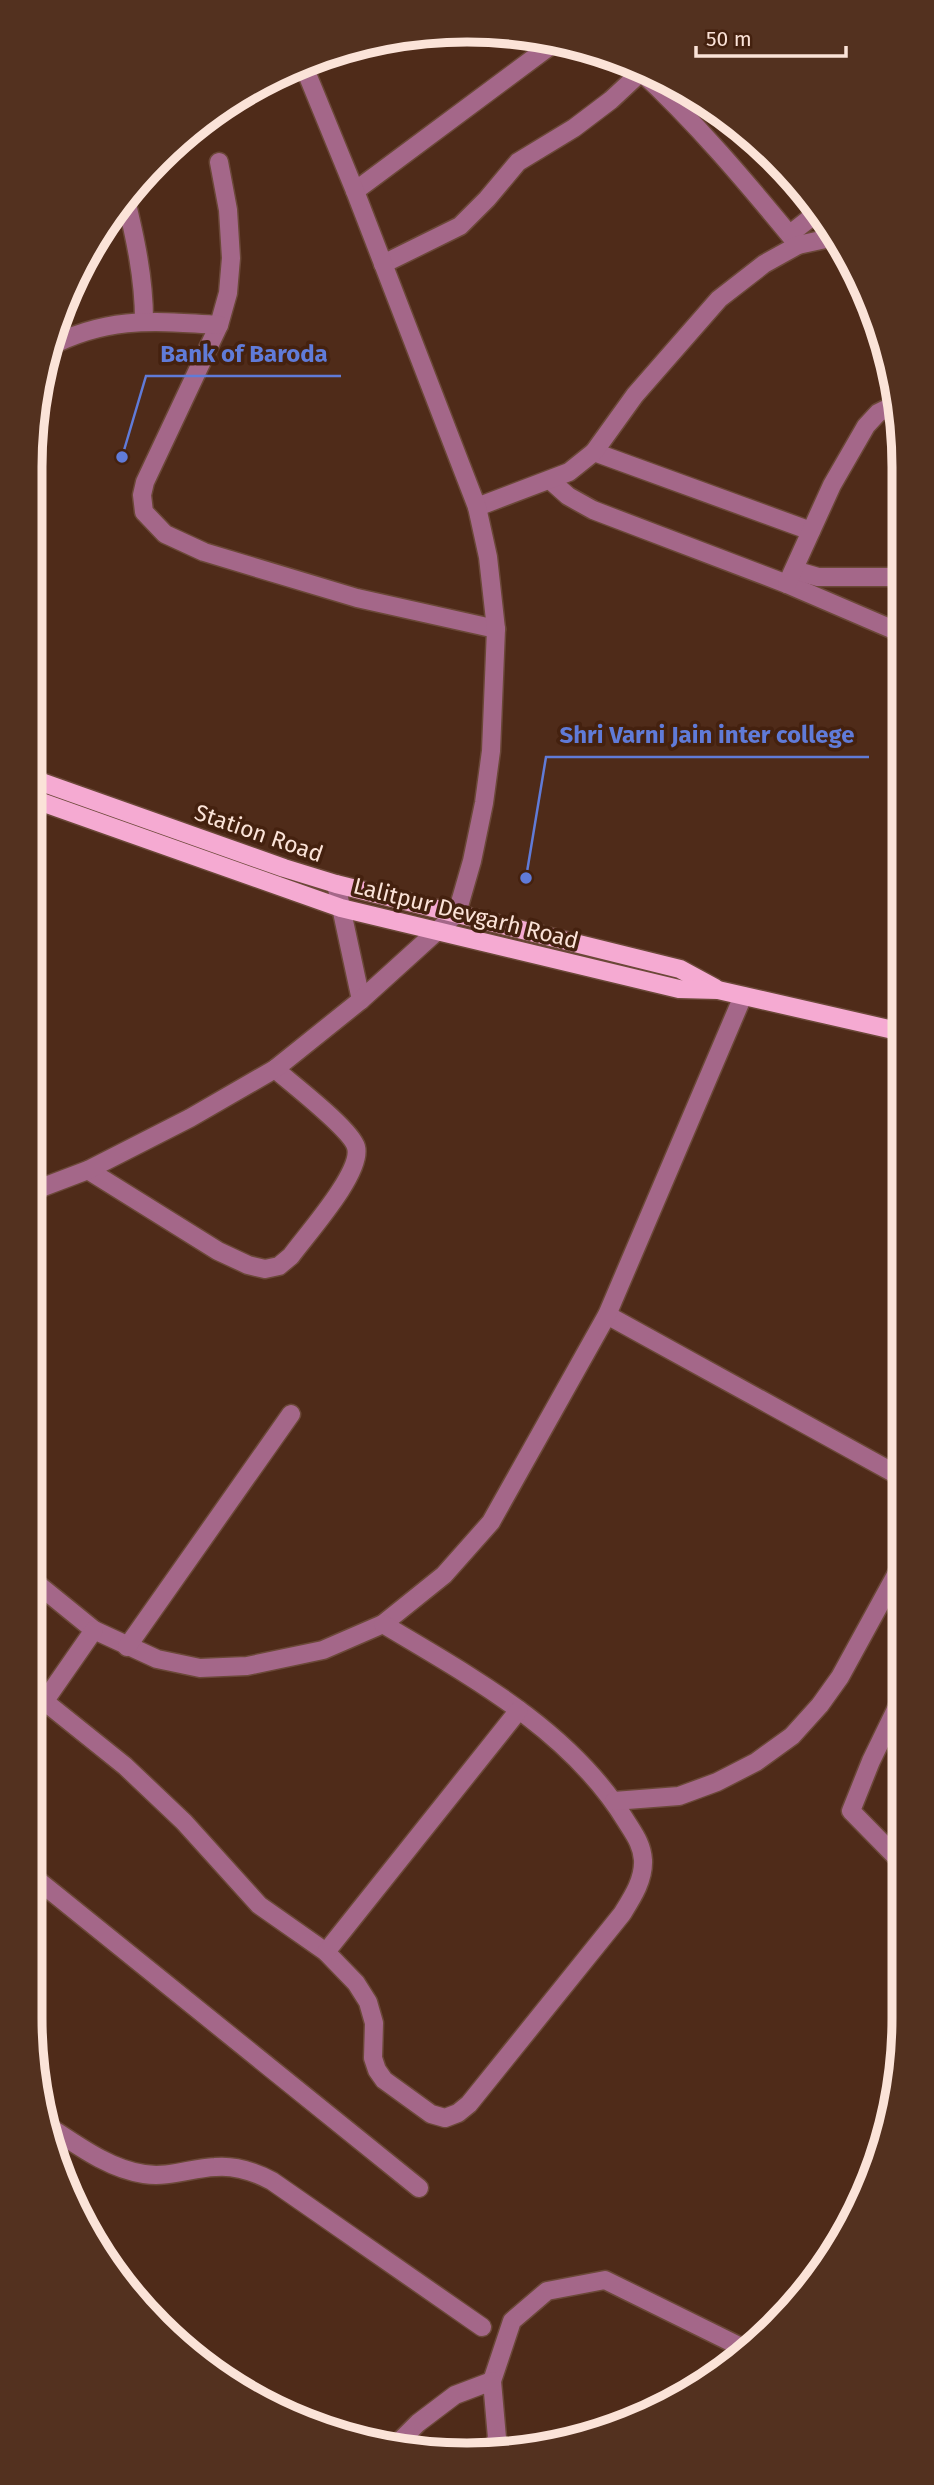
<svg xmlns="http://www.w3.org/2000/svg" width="934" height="2485" viewBox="0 0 934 2485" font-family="'Fira Sans',sans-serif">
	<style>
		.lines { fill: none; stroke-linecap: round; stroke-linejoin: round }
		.minor-casing { stroke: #6b4838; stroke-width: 21 }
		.major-casing { stroke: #6b4838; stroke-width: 21 }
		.minor { stroke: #a46789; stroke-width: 18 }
		.major { stroke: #f5aad2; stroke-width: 18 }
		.labels { text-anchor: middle; stroke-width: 7; stroke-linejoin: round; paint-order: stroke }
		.street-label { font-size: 23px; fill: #fbe3d8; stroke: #44210f }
		.rim { fill: none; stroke: #fbe3d8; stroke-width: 9 }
		.leader { fill: none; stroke: #607bd8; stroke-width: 2.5 }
		.callout-dot { fill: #607bd8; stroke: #44210f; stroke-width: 2.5 }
		.callout-label { font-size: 24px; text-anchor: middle; font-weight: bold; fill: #607bd8; stroke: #44210f; stroke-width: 7; stroke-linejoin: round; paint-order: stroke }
	</style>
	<rect width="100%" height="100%" fill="#4f2b19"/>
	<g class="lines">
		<g class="minor-casing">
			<g id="minor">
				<path d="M637,68C696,122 747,183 798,245"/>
				<path d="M219,162L228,210L231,258L228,293L219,325L145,482L142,495L144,512L165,534L204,552L357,598L496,629"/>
				<path d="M355,191L554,43"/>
				<path d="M125,196C135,237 144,278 144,320"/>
				<path d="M790,234L818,212"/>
				<path d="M383,264L460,226L487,199L518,162L574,128L611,100L641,72"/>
				<path d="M47,348C107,316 154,321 219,325"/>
				<path d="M594,452L811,531"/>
				<path d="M550,480L568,496L593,510L787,584L901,633"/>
				<path d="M477,507L569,472L594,452L635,395L719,299L764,264L798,245L835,237"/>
				<path d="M794,570L818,577H901"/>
				<path d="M787,584L832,485L866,426L878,413L890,407H900"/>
				<path d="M336,884L361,1000"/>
				<path d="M88,1170L218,1251L248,1265L265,1269L279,1266L291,1256C307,1234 363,1172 356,1147C351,1129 292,1084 275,1069"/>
				<path d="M30,1192L88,1170L190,1118L275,1069L361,1000L457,913L472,861L484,803L491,751L496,629L488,557L477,507L355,191L305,69"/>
				<path d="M607,1315L903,1478"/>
				<path d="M30,1578L94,1630L157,1659L200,1668L247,1666L323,1650L383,1624L444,1575L491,1522L607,1315L743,996"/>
				<path d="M127,1647L291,1414"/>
				<path d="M903,1695L871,1761L851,1811L904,1865"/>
				<path d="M44,1701L125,1766L184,1822L259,1905L326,1952L356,1983L368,2002L374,2023L373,2058L377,2070L384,2080L431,2114L445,2118L458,2113L469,2104L622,1914C632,1898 644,1880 643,1860C642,1844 634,1834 626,1821C571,1731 472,1677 383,1624"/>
				<path d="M30,1722L94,1630"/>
				<path d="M614,1801L679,1796L717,1782L756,1762L792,1736L820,1705L840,1677L903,1562"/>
				<path d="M30,1874L419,2188"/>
				<path d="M326,1952L519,1710"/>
				<path d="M48,2126C77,2145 109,2169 144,2174C169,2178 191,2168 215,2167C235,2165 255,2172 272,2181L482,2327"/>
				<path d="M492,2381L512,2321L547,2291L605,2280L745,2349"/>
				<path d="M395,2446L418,2423L455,2395L492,2381L497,2438L492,2449"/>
			</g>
		</g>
		<g class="major-casing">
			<g id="major">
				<path d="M30,778L284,868L336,884L680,969L715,988"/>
				<path d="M30,798L341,908L679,989L718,990L902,1032"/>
			</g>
		</g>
		<use href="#minor" class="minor"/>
		<use href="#major" class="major"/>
	</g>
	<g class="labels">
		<g class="street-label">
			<text transform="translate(259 833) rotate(19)" y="8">Station Road</text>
			<text transform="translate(466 913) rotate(14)" y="8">Lalitpur Devgarh Road</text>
		</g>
	</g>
	<path d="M0 0H934V2485H0ZM467 42H467A425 425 0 0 1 892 467V2018A425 425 0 0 1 467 2443H467A425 425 0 0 1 42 2018V467A425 425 0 0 1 467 42Z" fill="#53311f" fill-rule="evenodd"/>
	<path class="rim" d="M467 42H467A425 425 0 0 1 892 467V2018A425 425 0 0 1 467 2443H467A425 425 0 0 1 42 2018V467A425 425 0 0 1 467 42Z"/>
	<path class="leader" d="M122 457L146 376H341M526 878L546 757H869"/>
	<g class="callout-dot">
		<circle cx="122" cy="457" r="7"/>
		<circle cx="526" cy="878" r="7"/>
	</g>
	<g class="callout-label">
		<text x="244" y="362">Bank of Baroda</text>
		<text x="707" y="743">Shri Varni Jain inter college</text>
	</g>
	<path d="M696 46v10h150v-10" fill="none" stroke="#fbe3d8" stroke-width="3.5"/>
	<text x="706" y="46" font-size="21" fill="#fbe3d8" stroke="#44210f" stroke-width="5" paint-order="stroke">50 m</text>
</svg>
